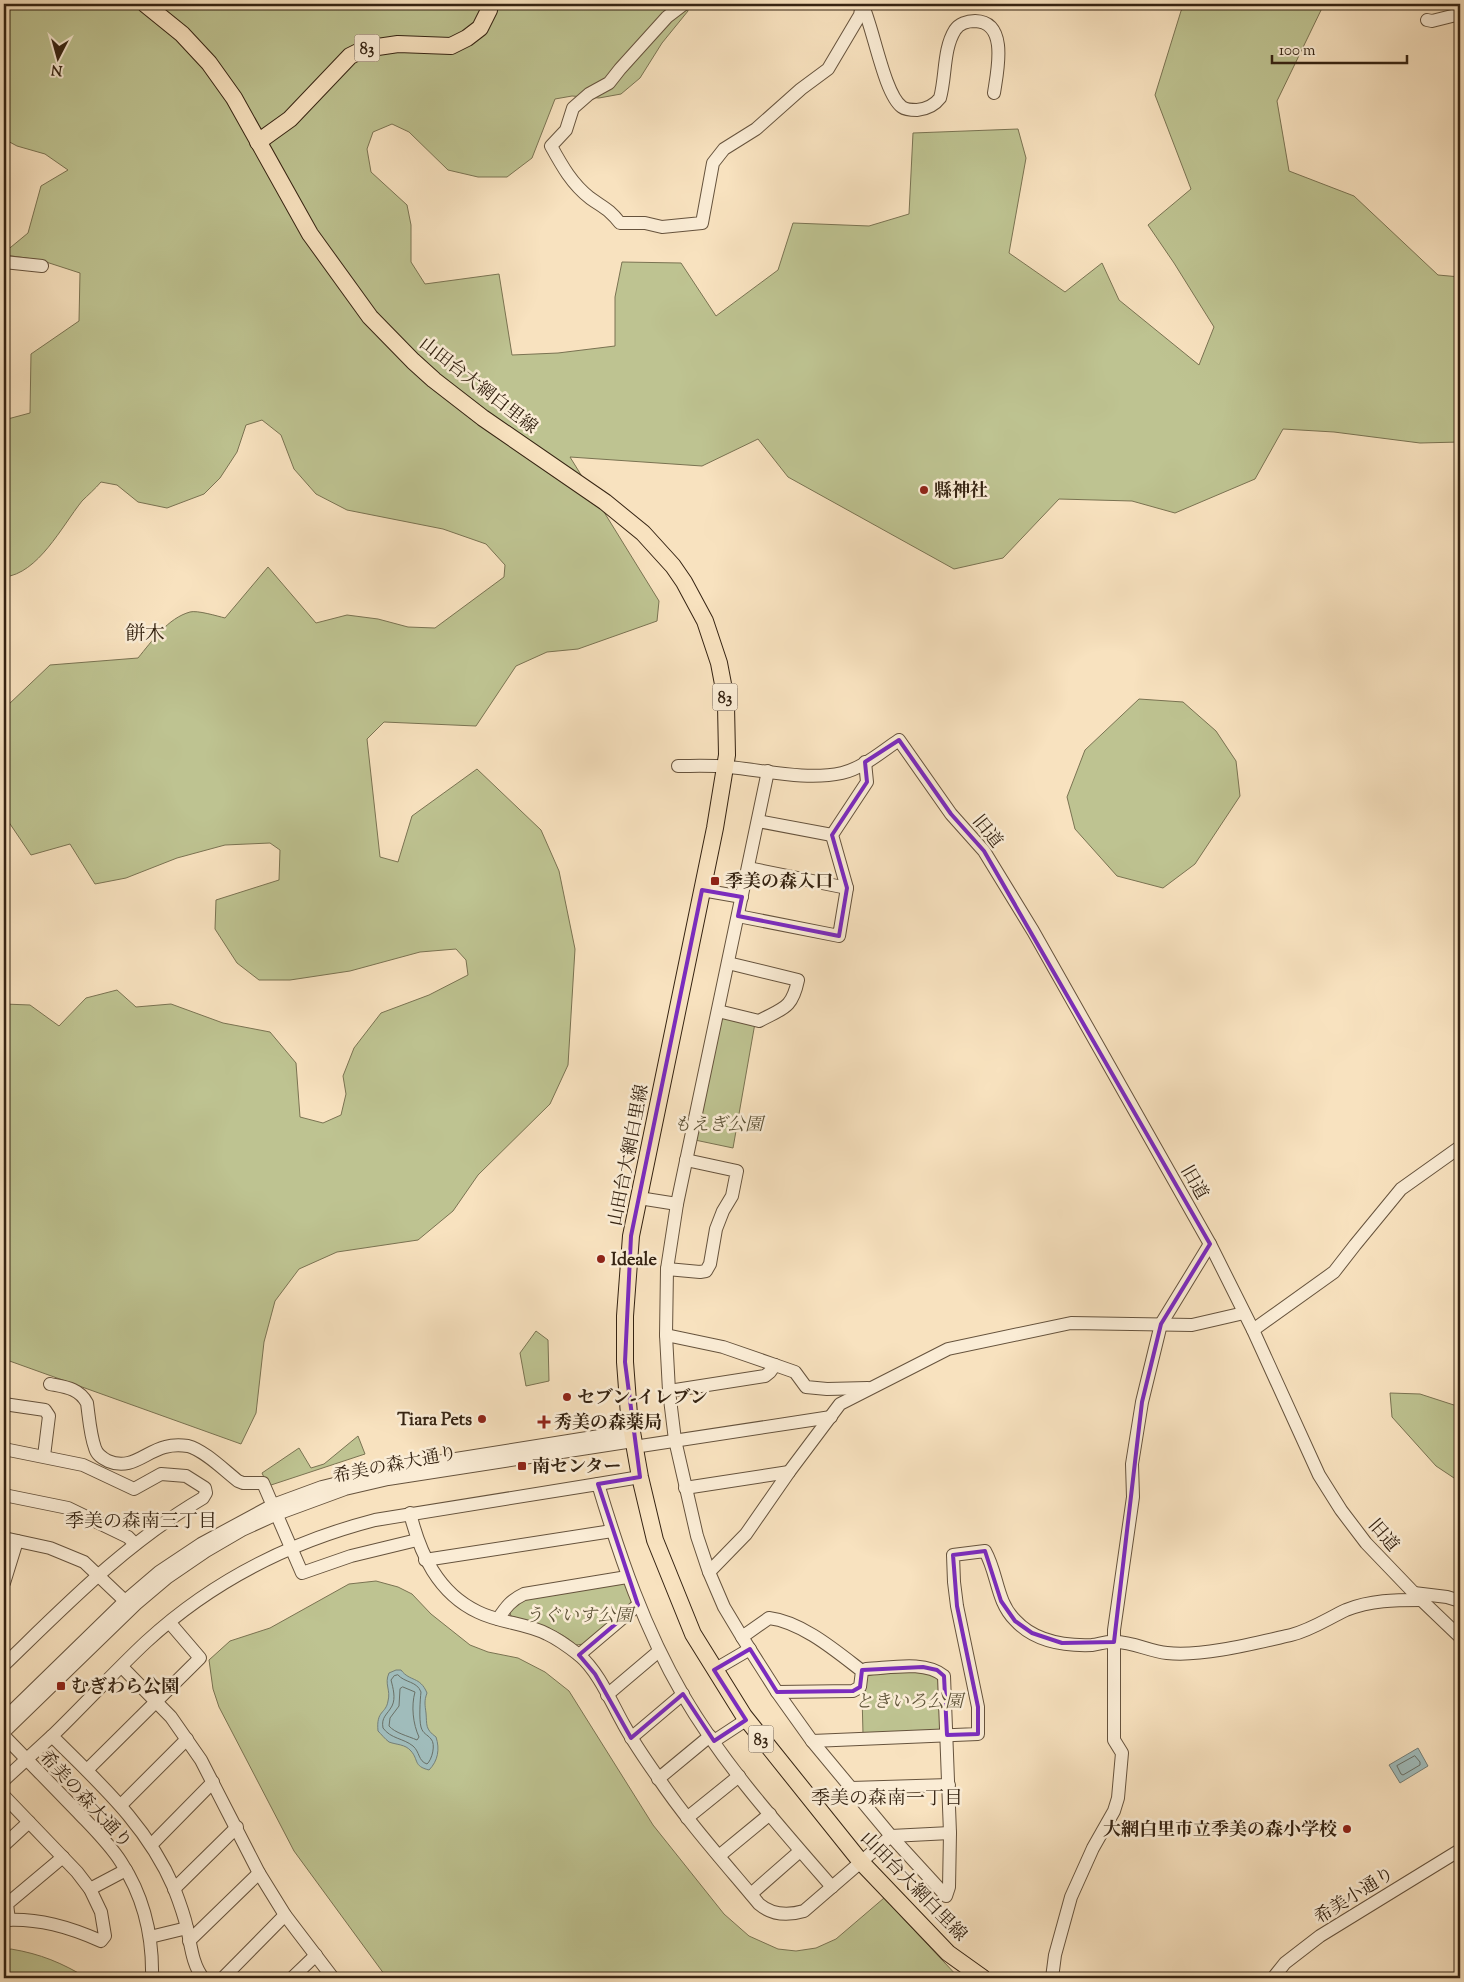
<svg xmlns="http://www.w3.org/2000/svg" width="1464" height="1982" viewBox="0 0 1464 1982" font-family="'Sorts Mill Goudy','Noto Serif JP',serif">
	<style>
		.green { fill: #bec391; stroke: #7a7352 }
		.water { fill: #a0bcbb; stroke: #757f77 }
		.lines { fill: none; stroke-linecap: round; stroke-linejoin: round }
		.shore { stroke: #6a7066; stroke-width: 1 }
		.minor-casing { stroke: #66533d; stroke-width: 14 }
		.major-casing { stroke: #352312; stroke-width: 18 }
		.minor { stroke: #faecd5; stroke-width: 12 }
		.major { stroke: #f8e2bf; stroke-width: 16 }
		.marked { fill: none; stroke: #7b2cbf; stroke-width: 4; stroke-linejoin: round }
		.poi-dot { fill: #8f2418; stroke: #faecd5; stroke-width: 2 }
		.labels { text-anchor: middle; stroke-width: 5; stroke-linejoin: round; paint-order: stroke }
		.shield { fill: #faecd5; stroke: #705f4c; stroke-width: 1 }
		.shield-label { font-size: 16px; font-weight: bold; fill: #352312 }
		.street-label { font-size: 18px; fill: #352312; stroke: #faecd5 }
		.poi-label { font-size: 18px; font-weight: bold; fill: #352312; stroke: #faecd5; text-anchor: start }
		.park-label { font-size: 18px; font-style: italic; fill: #5e5338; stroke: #faecd5 }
		.neighbourhood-label { font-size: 19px; fill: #352312; stroke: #faecd5 }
		.quarter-label { font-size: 20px; fill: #352312; stroke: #faecd5 }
	</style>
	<rect width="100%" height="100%" fill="#f8e2bf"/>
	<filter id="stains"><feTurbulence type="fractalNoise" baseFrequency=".004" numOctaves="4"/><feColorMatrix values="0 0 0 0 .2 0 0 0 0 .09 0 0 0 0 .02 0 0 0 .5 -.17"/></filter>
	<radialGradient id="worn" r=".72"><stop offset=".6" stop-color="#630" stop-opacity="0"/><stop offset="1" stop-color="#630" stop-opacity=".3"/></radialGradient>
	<g class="green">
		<path d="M4,4H688V11L662,43L640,78L621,94L599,98L572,96L555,99L532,158L507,177H478L448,170L409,132L392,124L373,132L367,149L371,172L407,205L411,225V262L425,284L499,274L512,355L558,353L615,346V297L622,262L681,263L716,316L778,270L793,223L869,226L909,214L913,133L1018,129L1026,158L1009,253L1065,292L1102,263L1119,300L1199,365L1214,327L1174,263L1148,225L1191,189L1155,95L1181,11L1185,4H1324L1277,101L1289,171L1354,196L1438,275L1460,277V442L1420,443L1334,432L1283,429L1255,479L1175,513L1132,501L1059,499L1003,558L954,569L788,477L758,439L702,466L570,457L659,601L657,621L578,649L547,652L516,666L476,726L384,722L367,739L380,857L398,862L412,816L477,769L541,830L559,871L575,949L568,1065L550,1104L478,1175L453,1211L418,1240L337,1252L299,1269L275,1301L264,1342L256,1413L241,1444L4,1359V1004L30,1005L59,1026L86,998L117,990L136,1007L171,1004L223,1023L270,1032L296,1063L300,1117L323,1123L341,1115L346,1094L343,1076L354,1048L381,1013L429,995L468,975L466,960L456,949L420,952L350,971L290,980H259L237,963L215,929L216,900L279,880L280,850L270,843L225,845L177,858L126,878L95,884L70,844L31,855L4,815V783L8,739L4,731V712L8,705L50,665L138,658C152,641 168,618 190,612C197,610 217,616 225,618L268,567L316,623L347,615L378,619L408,627L435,628L504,577L505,565L486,544L443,529L347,510L316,494L294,469L281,435L262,420L246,425L237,452L220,478L204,494L167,508L138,502L117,485L101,482C95,489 88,495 82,501C62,526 38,574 4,577V476L7,465L4,450V420L30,413L31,354L79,321L80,273L40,260L5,255V252L28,233L41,186L68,170L45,154L17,146L4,139Z"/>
		<path d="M1139,699L1183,702L1216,731L1236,761L1240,796L1195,864L1163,888L1117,876L1075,829L1067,797L1085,750Z"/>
		<path d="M724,1017L755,1023L733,1148L695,1140L720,1021Z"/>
		<path d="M536,1331L548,1340L549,1381L526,1386L520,1353Z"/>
		<path d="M1390,1393L1420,1394L1460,1407V1482L1436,1466L1392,1417Z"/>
		<path d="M358,1436L365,1454L268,1486L262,1473L299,1448L311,1468L324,1464Z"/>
		<path d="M376,1581L398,1587L412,1594L431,1614L470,1645L488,1652L518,1658L545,1672L569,1691L653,1825L724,1914L749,1936L778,1949L796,1951L816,1948L836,1939L884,1898L959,1978H387L294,1851L219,1707L213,1689L209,1660L230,1641L270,1628L349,1584Z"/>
		<path d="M626,1583L632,1599L631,1603L584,1644L576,1645C559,1629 533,1623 511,1616L510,1613L511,1608L523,1598Z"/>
		<path d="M928,1670L940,1676L943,1728L940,1731L863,1734L862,1695L868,1675Z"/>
		<path d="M11,1949C41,1954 62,1963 87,1978H4V1951Z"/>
	</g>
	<g class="water">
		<path d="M396,1670H401C410,1682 420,1676 427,1693C424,1701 425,1705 426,1713C427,1725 425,1729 436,1737C440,1749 438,1761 429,1770C413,1766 419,1760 411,1751C405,1744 397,1745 389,1742C385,1739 381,1734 378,1731C376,1710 386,1714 388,1701C391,1690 384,1684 389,1673Z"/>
		<path d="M1418,1748L1428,1766L1400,1783L1389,1765Z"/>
	</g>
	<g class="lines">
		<g class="shore">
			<path d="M398,1675C405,1683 417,1681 421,1692C420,1700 419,1720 421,1727C423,1734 427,1734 431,1739C436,1744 432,1760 427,1764C418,1761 420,1752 413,1746C403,1738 391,1739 383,1728C381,1717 387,1715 392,1706C396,1698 393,1688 391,1680L394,1676Z"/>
			<path d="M403,1687L415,1692C411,1706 413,1724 419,1737L417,1740C408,1736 395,1733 389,1726L390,1718L399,1706L400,1689Z"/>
			<path d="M1415,1756L1420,1762V1765L1403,1775L1401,1774L1397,1766Z"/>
		</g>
		<g class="minor-casing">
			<g id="minor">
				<path d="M684,4L667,17L620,69L609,83L589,94L573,108L566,130L551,146C562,166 572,184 590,198C604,208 609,209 620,223H645L662,227L702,223L713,163L724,149L756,129L801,89L828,69L860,15L862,4"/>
				<path d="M862,4C873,26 884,94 902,107C906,110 912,110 917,110C927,109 934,106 940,98C946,77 943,49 955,30C959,24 967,21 975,21C1009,22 997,72 994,93"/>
				<path d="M1427,20L1432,21L1460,14"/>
				<path d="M4,262L42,266"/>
				<path d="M678,766C694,766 711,765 728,767C764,770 806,781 842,773C863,768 881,752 899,740L951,814L984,851L1033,931L1210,1244L1253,1330L1319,1475L1341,1510L1366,1543L1414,1593L1460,1637"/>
				<path d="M768,771L677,1204L667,1269L666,1335L669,1391L675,1440L697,1536L709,1572L724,1607L742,1637L777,1692L812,1741L891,1836L946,1896L949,1887L950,1833L944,1676C925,1660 890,1668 866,1669L862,1671"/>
				<path d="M758,821L832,835"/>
				<path d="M748,868L847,888"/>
				<path d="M702,890L742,897"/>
				<path d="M738,916L839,936L847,888L832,835L867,782L865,762"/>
				<path d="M718,1011L759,1021C783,1008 792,1009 798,980L728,963"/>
				<path d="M639,1198L677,1204"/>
				<path d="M667,1269L700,1272L706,1271L710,1264L716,1229L723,1211L732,1196L737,1171L686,1160"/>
				<path d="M1253,1330L1334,1272L1355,1245L1401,1189L1460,1147"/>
				<path d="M666,1335L723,1347L775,1365L795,1372L806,1387L827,1389L868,1388"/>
				<path d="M50,1384C65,1387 79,1388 87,1403C89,1417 90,1434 95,1448C97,1455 102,1458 108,1461C131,1471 145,1452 165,1447C172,1445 181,1445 188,1446C204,1450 225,1471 238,1481L243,1483H263L302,1573L351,1556L417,1540"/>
				<path d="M669,1391L765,1376L770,1372L775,1365"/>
				<path d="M4,1404L45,1410L49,1416L44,1456"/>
				<path d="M634,1447L831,1417"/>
				<path d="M4,1449L83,1465L134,1489L161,1474L186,1476L205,1488L206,1493L203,1498C126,1543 67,1604 4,1665"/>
				<path d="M598,1484L640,1477"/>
				<path d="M685,1488L789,1472"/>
				<path d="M4,1495L68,1508L128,1537L135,1544"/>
				<path d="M410,1513C420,1554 438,1593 478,1612C500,1623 526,1623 547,1634C558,1639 570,1648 579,1655C599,1672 611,1702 624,1725C634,1743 645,1759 657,1776C687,1821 724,1862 759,1904C772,1915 787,1916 804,1911L891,1836L950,1833"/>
				<path d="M4,1538L50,1548L84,1562L125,1601"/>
				<path d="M425,1560L612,1531"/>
				<path d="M709,1572L746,1534L789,1472L840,1404L948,1349L1071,1323L1192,1325L1244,1313"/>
				<path d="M4,1583L17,1541"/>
				<path d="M1414,1593L1447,1597L1460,1601"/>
				<path d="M498,1619C506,1607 511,1600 524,1594L627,1577"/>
				<path d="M742,1637L769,1618C802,1622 836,1651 862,1671L860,1687L853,1691L777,1692"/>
				<path d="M579,1655L638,1605"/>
				<path d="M122,1667L171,1717L201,1760L259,1873L285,1915L333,1978"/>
				<path d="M714,1670L750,1649"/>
				<path d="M607,1695L659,1651"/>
				<path d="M4,1719L125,1601L159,1572L201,1544L273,1505L322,1487L399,1468L631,1431"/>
				<path d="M4,1732L136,1604L168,1577L206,1551L242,1530L277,1514L345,1489L388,1479L633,1441"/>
				<path d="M4,1736C28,1761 52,1785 76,1810C91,1826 109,1843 121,1862C144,1897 153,1937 152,1978"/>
				<path d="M631,1738L683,1694"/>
				<path d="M714,1741L746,1720"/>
				<path d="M812,1741L978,1734V1707L957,1606L954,1582L953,1555L985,1551C998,1574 996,1601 1015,1620C1034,1641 1065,1646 1092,1645C1100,1644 1107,1641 1115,1642C1133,1642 1149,1651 1167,1653C1202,1657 1256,1643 1291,1635C1311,1630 1327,1619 1346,1610C1371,1600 1395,1600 1421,1600"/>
				<path d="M87,1770L200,1658L170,1623"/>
				<path d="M658,1779L710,1736"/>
				<path d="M4,1780L52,1736"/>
				<path d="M851,1788L949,1785"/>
				<path d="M4,1796L77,1872L90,1889L101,1912L105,1936L101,1941C69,1927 39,1918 4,1920"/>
				<path d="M121,1805L187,1739"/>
				<path d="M687,1818L739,1776"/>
				<path d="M152,1844L213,1782"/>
				<path d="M4,1845L29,1822"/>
				<path d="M719,1856L770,1814"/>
				<path d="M90,1889L126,1870"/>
				<path d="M174,1889L237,1827"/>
				<path d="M751,1894L800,1851"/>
				<path d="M9,1920L7,1904L63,1857"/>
				<path d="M150,1937L187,1928"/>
				<path d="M189,1941L259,1873"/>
				<path d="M203,1978C192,1964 191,1945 187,1928C184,1914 179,1901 174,1888C147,1825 99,1783 52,1736C84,1705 114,1672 146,1642C211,1582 290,1542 375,1520L598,1484C620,1557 644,1628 683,1695C724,1765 779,1826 832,1887"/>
				<path d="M223,1978L285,1915"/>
				<path d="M292,1978L316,1955"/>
				<path d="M1052,1978L1055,1955L1071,1897L1093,1848L1114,1811L1118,1798L1122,1753L1114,1740V1630L1133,1497L1132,1464L1142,1402L1161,1324L1210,1244"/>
				<path d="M1273,1978L1285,1963L1320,1936L1460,1850"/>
			</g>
		</g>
		<g class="major-casing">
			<g id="major">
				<path d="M145,4L182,34L209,63L234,98L310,234L370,317L413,361L434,380L483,418L605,502L643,533L673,566L684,582L705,621L719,663L723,684L726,705L727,755L715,828L631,1236L625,1316V1362L629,1415L640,1477L655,1540L693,1634L744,1716L861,1862L948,1953L983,1978"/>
				<path d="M258,142L290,119L350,56L364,49L398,44L451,46L467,38L480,28L489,10L490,4"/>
			</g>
		</g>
		<use href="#minor" class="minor"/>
		<use href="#major" class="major"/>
	</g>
	<path class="marked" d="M899,740L951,814L984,851L1210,1244L1161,1324L1142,1402L1114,1642L1062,1643L1032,1633L1015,1621L1001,1601L985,1551L953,1555L957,1606L978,1707V1734L947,1735L944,1676L937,1670L923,1667L862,1670L860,1687L853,1691L777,1692L750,1649L714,1670L746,1720L714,1741L683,1694L631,1738L595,1674L579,1655L638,1605L598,1484L640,1477L625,1362L631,1236L702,890L742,897L738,916L839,936L847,888L832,835L867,782L865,762Z"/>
	<g class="poi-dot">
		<circle cx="924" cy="490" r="5"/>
		<rect x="710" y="876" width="10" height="10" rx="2.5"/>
		<circle cx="601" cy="1259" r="5"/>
		<circle cx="567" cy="1397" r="5"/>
		<circle cx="482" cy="1419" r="5"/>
		<path d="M541.5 1414.5h5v5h5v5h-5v5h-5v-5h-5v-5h5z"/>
		<rect x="517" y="1461" width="10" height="10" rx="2.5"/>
		<rect x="56" y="1681" width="10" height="10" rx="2.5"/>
		<circle cx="1347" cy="1829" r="5"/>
	</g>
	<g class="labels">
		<g class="shield">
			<rect x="354.5" y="34.5" width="25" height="27" rx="4"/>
			<rect x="712.5" y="683.5" width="25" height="27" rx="4"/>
			<rect x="748.5" y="1725.5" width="25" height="27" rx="4"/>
		</g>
		<g class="shield-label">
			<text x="367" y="54">83</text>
			<text x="725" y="703">83</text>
			<text x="761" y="1745">83</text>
		</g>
		<g class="street-label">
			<text transform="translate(479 385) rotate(38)" y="6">山田台大網白里線</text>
			<text transform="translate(988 831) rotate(51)" y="6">旧道</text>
			<text transform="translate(628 1155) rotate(-79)" y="6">山田台大網白里線</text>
			<text transform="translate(1195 1182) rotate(60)" y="6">旧道</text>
			<text transform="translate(395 1464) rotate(-11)" y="6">希美の森大通り</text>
			<text transform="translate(1384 1535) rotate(49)" y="6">旧道</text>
			<text transform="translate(86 1799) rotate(47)" y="6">希美の森大通り</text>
			<text transform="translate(914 1886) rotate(46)" y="6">山田台大網白里線</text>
			<text transform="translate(1354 1895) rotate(-32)" y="6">希美小通り</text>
		</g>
		<g class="poi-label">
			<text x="934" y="496">縣神社</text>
			<text x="725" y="887">季美の森入口</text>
			<text x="611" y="1265">Ideale</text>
			<text x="577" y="1403">セブン-イレブン</text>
			<text x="472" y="1425" text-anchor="end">Tiara Pets</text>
			<text x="554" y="1428">秀美の森薬局</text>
			<text x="532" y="1472">南センター</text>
			<text x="71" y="1692">むぎわら公園</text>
			<text x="1337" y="1835" text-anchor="end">大網白里市立季美の森小学校</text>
		</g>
		<g class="park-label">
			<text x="718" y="1130">もえぎ公園</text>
			<text x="579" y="1621">うぐいす公園</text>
			<text x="909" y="1707">ときいろ公園</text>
		</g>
		<g class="neighbourhood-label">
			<text x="141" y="1527">季美の森南三丁目</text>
			<text x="887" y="1804">季美の森南一丁目</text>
		</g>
		<g class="quarter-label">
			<text x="145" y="640">餅木</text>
		</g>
	</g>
	<rect width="1464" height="1982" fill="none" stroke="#f8e2bf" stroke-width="20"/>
	<rect x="5" y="5" width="1454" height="1972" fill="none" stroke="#352312" stroke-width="2.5"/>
	<rect x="10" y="10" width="1444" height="1962" fill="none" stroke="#352312"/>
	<g transform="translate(58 58) rotate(186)" stroke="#faecd5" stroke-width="4" paint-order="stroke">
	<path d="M0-4L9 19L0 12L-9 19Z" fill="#352312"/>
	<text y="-8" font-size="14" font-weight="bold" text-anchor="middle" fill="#352312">N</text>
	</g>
	<path d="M1272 55v8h135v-8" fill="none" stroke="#352312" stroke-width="2.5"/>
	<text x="1279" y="55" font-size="15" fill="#352312" stroke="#faecd5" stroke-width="4" paint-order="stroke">100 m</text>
	<rect width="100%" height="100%" filter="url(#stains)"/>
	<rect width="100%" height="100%" fill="url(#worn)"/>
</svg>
